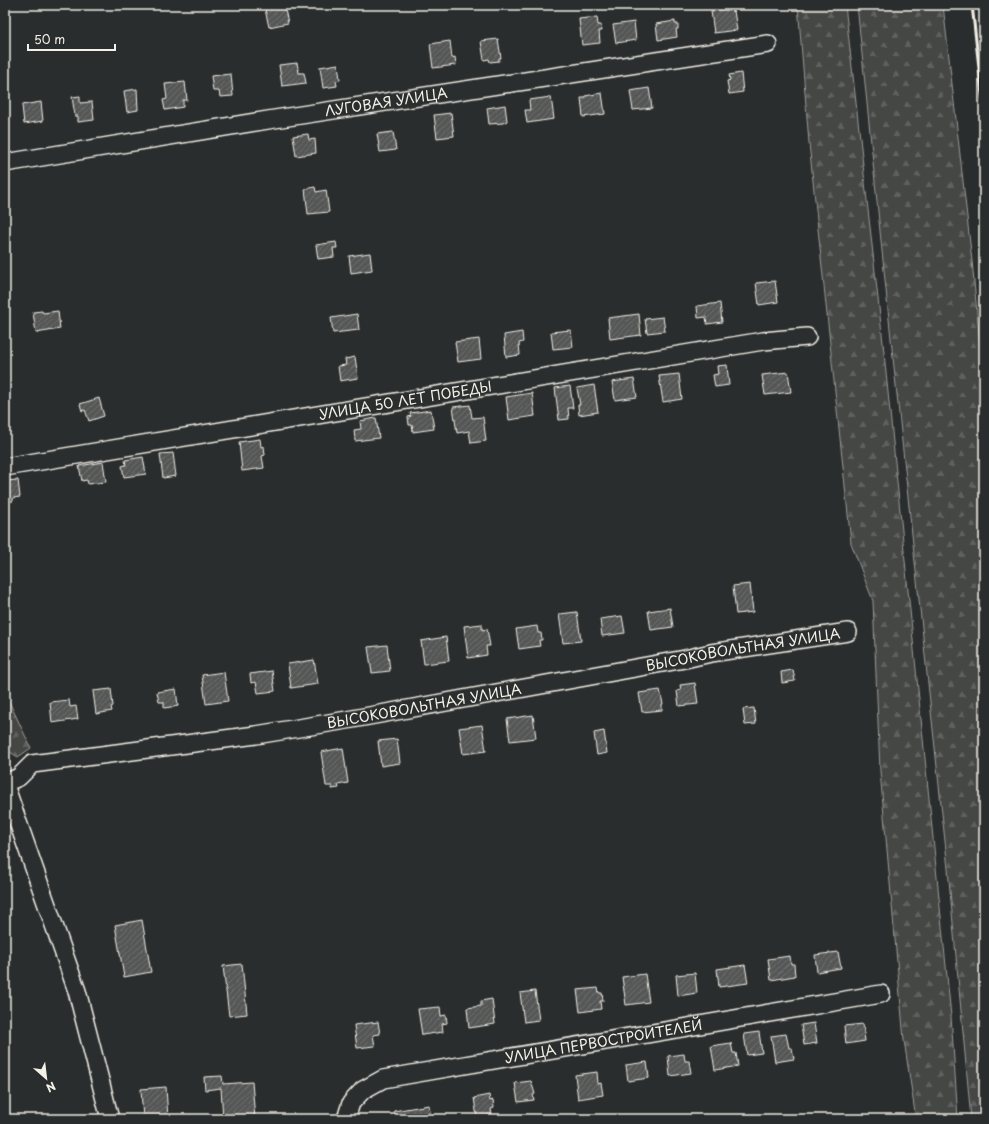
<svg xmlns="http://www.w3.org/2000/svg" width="989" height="1124" viewBox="0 0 989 1124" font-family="'Playpen Sans',sans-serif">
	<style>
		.forest { fill: url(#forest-firs); stroke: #9c9c96 }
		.building { fill: url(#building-hatch); stroke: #f4f1e8 }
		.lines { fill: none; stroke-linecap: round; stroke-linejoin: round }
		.minor-casing { stroke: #f4f1e8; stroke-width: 20 }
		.minor { stroke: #2a2d2e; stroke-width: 17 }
		.rail { stroke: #f4f1e8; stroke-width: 3 }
		.labels { text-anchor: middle; stroke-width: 4; stroke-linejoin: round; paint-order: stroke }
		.street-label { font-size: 14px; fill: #f4f1e8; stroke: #2a2d2e }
	</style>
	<defs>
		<pattern id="forest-firs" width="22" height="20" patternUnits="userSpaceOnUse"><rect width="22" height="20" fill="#444645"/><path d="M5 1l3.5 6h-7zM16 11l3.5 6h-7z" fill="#606160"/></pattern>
		<pattern id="building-hatch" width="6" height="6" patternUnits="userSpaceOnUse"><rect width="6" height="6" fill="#555756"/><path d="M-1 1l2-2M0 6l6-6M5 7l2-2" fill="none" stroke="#6e706e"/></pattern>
	</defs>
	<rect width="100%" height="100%" fill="#2a2d2e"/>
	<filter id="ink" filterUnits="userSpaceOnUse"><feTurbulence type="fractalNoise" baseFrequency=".025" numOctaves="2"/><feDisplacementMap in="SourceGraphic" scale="8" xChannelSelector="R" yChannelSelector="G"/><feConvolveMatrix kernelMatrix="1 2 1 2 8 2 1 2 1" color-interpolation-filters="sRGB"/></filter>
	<g filter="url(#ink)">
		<g class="forest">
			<path d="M798,5H845L883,343L951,1016L958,1119H916L904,1040L880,771L873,601L851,543L809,143Z"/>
			<path d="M857,5H943L972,261L984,386V1119H971L948,869L891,339Z"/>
			<path d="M5,693L31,748L18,757L10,752L5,742Z"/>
		</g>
		<g class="building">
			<path d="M264,5H284L288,23L269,27Z"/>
			<path d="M731,8L732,12L734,11L737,30L714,33L711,11Z"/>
			<path d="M597,17L598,25H601L602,31H599L600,43L582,45L579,19Z"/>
			<path d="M675,21V24H678V29H676L677,37L658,40L656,24Z"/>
			<path d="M634,22L636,40L616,43L613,25Z"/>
			<path d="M498,39L501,58H499V61L490,62L489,59L484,60L481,41Z"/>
			<path d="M450,41L452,58L455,57L456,65L433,68L430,44Z"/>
			<path d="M297,63L299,73H304L306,83L282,86L279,65Z"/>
			<path d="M338,64L340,80L336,81L337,86L323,88L320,67Z"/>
			<path d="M741,73L743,92L729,94L727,81L730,80L729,75Z"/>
			<path d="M231,74L233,96L220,97L219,91H213L211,76Z"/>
			<path d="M185,82L187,100H183V107L165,110L163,100L167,99L165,84Z"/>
			<path d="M649,88L652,108L633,110L630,91Z"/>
			<path d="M137,89L138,110L127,112L124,91Z"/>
			<path d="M602,93L605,114L583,117L581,98H585V96Z"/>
			<path d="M80,96V103L92,102L94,120L78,122V116H75L72,97Z"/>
			<path d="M551,97L554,119L527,123L525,110H530L529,100Z"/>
			<path d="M41,102L43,121L24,124L22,105Z"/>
			<path d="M505,105L507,121L503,123L489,124L487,108Z"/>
			<path d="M451,113L454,136L437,138L434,115Z"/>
			<path d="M393,132L396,150L380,152L377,134Z"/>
			<path d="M308,134L309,140L315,139L316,153L296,156L293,136Z"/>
			<path d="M315,187L316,192L326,190L329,212L308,214L305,189Z"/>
			<path d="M336,242L337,248H333L334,257L318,259L316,245Z"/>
			<path d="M370,253L372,270L351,273L349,256Z"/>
			<path d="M775,281L778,302L759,305L756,283Z"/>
			<path d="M720,303L722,322L707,324L706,317L698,318L697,306Z"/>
			<path d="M42,311L43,313L58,311L60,329L36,333L33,312Z"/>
			<path d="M357,314L359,330L333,333L331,318Z"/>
			<path d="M639,314L641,335L610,339L608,318Z"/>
			<path d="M663,317L665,331L647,333L645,319Z"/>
			<path d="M571,330L573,347L553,349L551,332Z"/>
			<path d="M522,332L523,342L519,343L520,355L506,357L504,335Z"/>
			<path d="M479,339L481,359L458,362L455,342Z"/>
			<path d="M355,357L358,378L340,381L338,366L346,365L345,359Z"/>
			<path d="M727,365L729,385L715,387L713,375L718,374L717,366Z"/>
			<path d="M788,372L791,392L765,395L762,375Z"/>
			<path d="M679,374L682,399L663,402L659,376Z"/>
			<path d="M634,379L637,397L615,400L612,382Z"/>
			<path d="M594,385L598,412L579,415L578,405H580L577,388Z"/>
			<path d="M570,386L573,408H568L569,419L559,420L555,388Z"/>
			<path d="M532,393L535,416L509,420L506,397Z"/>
			<path d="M99,398L104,416L89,421L85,410L82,411L80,404Z"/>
			<path d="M470,405L472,418L483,417L486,441L471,443L469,431L457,433L453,407Z"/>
			<path d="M431,410L434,429L413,432L412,425H409L408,417L411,416L410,413Z"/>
			<path d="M376,418L379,438L355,441L354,430L361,429L360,421Z"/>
			<path d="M260,439L261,447L264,446L265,455L262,456L264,468L242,471L239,442Z"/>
			<path d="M173,453L176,476L163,478L160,454Z"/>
			<path d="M143,457L146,474L124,477L122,466L126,465L125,460Z"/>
			<path d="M103,462L106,482L88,484L87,480L82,481L79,466Z"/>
			<path d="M18,480L20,497L13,498V501L5,502V481Z"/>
			<path d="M750,584L753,612L736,614L733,586Z"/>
			<path d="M670,608L673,627L651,630L648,611Z"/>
			<path d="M577,612L581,641L563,643L559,614Z"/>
			<path d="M622,616L625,633L602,636L600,619Z"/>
			<path d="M482,624V630L487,629L490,646H486L487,655L468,658L464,626Z"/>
			<path d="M537,626L538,633H541L542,640H539L540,646L519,649L516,629Z"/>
			<path d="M446,637L449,661L424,664L421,641Z"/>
			<path d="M387,645L390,671L372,673L368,647Z"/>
			<path d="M314,660L318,684L291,688L288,664Z"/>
			<path d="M793,670L795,681L782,683L781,672Z"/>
			<path d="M272,671L275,691L258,693L256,682L251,683L250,674Z"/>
			<path d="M224,672L228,701L206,704L202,675Z"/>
			<path d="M695,683L698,704L679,706L677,691L681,690L680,685Z"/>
			<path d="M111,689L113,706L111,707L112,711L96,714L93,691Z"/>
			<path d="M176,689L178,706L164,708V702H159L157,692Z"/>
			<path d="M660,690L663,704H662V710L642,712L639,693Z"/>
			<path d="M69,700L70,707L76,706L78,719L52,723L50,702Z"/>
			<path d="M754,708L756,724L745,725L743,709Z"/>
			<path d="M533,715L536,738L510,741L507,719Z"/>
			<path d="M482,725L486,751L463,754L459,728Z"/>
			<path d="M604,731L607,753L597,755L594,733Z"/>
			<path d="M397,739L400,763L381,766L378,741Z"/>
			<path d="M343,748L348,783L338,785L339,788L332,789V786H326L321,752Z"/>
			<path d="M142,920L151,972L124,977L115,925Z"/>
			<path d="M838,952L841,968L817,972L815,955Z"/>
			<path d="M790,956L791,964H794L795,976L771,980L768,959Z"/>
			<path d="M242,964L247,1014L229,1016L223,966Z"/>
			<path d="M745,965L748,983L719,987L717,969Z"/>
			<path d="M695,973L697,993L678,996L676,975Z"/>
			<path d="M645,974L649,1002L626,1005L622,977Z"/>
			<path d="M598,988L599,993H602L603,1001H600L601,1009L580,1012L577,990Z"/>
			<path d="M535,991L539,1020L524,1022L520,993Z"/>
			<path d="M492,999L495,1024L469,1028L467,1008L481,1006V1001Z"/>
			<path d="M440,1007L441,1016L446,1015L447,1023L442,1024L443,1032L422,1035L418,1009Z"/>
			<path d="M378,1022L380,1034L373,1035L375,1046L357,1048L354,1025Z"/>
			<path d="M814,1023L817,1043L804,1045L801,1025Z"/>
			<path d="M863,1024L865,1041L846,1044L844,1026Z"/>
			<path d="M759,1032L762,1053L747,1055L744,1034Z"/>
			<path d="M786,1034L789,1048H792L794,1059L775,1062L771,1036Z"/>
			<path d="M731,1043L733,1053H736L738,1066L715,1070L711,1046Z"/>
			<path d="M684,1054L685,1061H689L691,1073L670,1076L668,1056Z"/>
			<path d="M647,1062L649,1078L628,1081L626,1065Z"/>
			<path d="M597,1072L598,1084L601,1083L603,1095L578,1099L575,1075Z"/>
			<path d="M222,1076L223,1084L252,1082L255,1119H223L221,1088L205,1090L204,1077Z"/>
			<path d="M531,1081L535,1094L533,1095L534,1100L518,1102L515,1083Z"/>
			<path d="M166,1087L168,1119H143L141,1089Z"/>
			<path d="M489,1095L490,1101L493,1100L494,1108L491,1109L492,1115L477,1117L474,1098Z"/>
			<path d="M429,1105L431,1119H396L394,1111Z"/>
		</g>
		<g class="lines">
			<g class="minor-casing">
				<g id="minor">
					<path id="s1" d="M5,163L268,120L768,44"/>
					<path id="s2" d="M5,467L763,341L807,337"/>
					<path id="s3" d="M5,783L19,777L32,764L256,735L347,720L685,659L711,653L848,632"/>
					<path d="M5,785L77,991L110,1119"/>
					<path id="s4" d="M346,1119L351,1103L363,1090L383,1079L881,994"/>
				</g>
			</g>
			<use href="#minor" class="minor"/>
			<g class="rail">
				<path d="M972,5L984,112"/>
				<path d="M981,5L984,33"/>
			</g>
		</g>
	</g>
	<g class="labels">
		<g class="street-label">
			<text dy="5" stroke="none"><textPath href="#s1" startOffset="386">ЛУГОВАЯ УЛИЦА</textPath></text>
			<text dy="5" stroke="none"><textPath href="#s2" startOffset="406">УЛИЦА 50 ЛЕТ ПОБЕДЫ</textPath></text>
			<text dy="5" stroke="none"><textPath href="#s3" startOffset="754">ВЫСОКОВОЛЬТНАЯ УЛИЦА</textPath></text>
			<text dy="5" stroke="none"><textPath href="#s3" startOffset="430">ВЫСОКОВОЛЬТНАЯ УЛИЦА</textPath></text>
			<text dy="5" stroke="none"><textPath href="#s4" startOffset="281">УЛИЦА ПЕРВОСТРОИТЕЛЕЙ</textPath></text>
		</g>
	</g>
	<rect width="989" height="1124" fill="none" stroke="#2a2d2e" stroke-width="20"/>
	<rect x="10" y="10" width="969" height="1104" fill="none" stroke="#f4f1e8" stroke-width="1.5" filter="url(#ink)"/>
	<g transform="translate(46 1078) rotate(152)" stroke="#2a2d2e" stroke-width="3" paint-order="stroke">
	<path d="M0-3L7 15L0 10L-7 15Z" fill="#f4f1e8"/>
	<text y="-6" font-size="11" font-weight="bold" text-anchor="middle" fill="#f4f1e8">N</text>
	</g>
	<path d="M28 44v6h87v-6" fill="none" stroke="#f4f1e8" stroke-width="2"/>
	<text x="34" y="44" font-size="12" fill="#f4f1e8" stroke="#2a2d2e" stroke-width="3" paint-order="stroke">50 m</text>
</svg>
